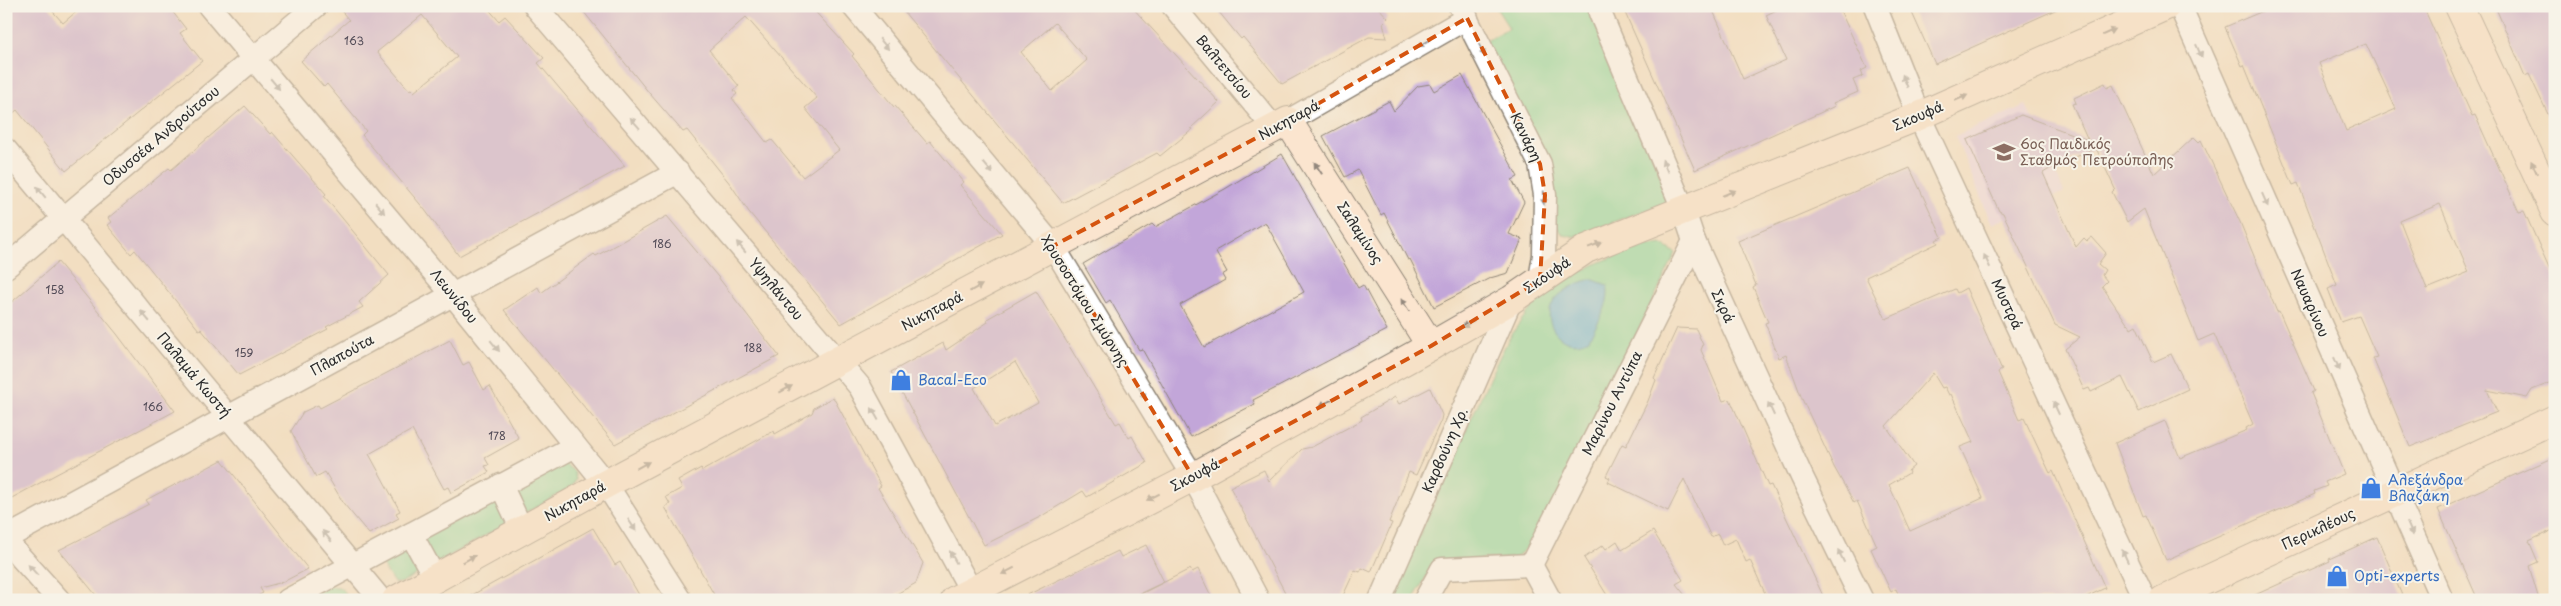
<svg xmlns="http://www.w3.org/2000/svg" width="2561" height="606" viewBox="0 0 2561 606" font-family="'Playpen Sans',sans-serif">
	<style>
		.built { fill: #e9d2ed }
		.green { fill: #81da9f; stroke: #568265 }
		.water { fill: #61b6dd; stroke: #467084 }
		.building { fill: #c2a6d9; fill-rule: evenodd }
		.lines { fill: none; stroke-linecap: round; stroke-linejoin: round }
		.street-casing { stroke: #8e8476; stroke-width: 25 }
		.secondary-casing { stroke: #8e8476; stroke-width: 30 }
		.street { stroke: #fff; stroke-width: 22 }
		.secondary { stroke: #fbe5cf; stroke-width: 28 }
		.oneway { fill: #93887d }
		.oneway2 { fill: #a0a0a0 }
		.marked { fill: none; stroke: #d5540f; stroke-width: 4; stroke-dasharray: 10 6; stroke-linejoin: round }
		.labels { text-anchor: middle; stroke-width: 4; stroke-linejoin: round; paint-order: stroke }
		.number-label { font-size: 11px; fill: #514a56 }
		.street-label { font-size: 14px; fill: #2b2b2b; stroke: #f7f3e8 }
		.education-label { font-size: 14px; fill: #785e54; stroke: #f7f3e8; text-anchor: start }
		.shop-label { font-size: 14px; fill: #366cbe; stroke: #f7f3e8; text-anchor: start }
	</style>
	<rect width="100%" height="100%" fill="#f7f3e8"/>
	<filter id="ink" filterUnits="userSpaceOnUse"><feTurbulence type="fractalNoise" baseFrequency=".02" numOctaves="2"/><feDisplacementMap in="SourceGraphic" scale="10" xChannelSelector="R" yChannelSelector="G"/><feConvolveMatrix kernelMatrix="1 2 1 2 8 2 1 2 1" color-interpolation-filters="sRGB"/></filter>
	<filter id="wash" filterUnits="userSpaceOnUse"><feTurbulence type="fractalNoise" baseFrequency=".0096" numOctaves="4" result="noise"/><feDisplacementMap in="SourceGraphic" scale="20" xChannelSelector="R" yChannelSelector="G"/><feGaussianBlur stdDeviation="1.12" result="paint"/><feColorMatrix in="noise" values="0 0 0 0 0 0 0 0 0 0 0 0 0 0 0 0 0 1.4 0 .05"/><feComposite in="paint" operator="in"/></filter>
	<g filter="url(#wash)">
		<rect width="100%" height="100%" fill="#f2dec1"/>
		<path class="built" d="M2026,105L2064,192L1992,224L1955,136Z"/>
		<g class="green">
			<path d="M1495,6H1592L1670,201L1574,237L1563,235L1556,225L1552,168L1484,42L1509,28Z"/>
			<path d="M1661,244L1676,253L1537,539L1515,558L1435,561L1413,600H1391C1418,540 1444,479 1471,419C1486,387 1506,334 1531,309C1566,274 1613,252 1661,244Z"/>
			<path d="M563,463L574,471L576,479L572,487L401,583H394L381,563L383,557Z"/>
			<path d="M329,586L339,587L346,593V600H304Z"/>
		</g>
		<path class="water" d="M1591,279L1607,285C1612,303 1597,323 1589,339C1565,353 1543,326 1551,307C1556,292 1578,283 1591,279Z"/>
		<g id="blocks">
			<g class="building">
				<path d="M6,6H48L63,23L83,6H168L186,29L180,33L202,61L66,171L17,110L6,119Z"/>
				<path d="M337,6H486L499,21L505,16L544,58L538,63L625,166L459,256L425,210L362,135L366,131L327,84L324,87L301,61L349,20ZM422,15L457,57L414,92L411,89L409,90L377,52Z"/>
				<path d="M579,6H810L854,54L852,56L894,107L895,106L927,143L930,141L964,182L960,185L1002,234L841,324L749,212L731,185L687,130L683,132L650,94ZM746,17L817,98L805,108L839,150L803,177L772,140L767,143L732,98L737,94L734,90L739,86L709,50Z"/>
				<path d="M899,6H1131L1219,102L1191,128L1193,129L1160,156L1157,153L1063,203ZM1055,23L1087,60L1052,91L1021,52Z"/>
				<path d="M1214,6H1377L1388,18L1383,23L1387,38L1369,37L1282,84L1243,37L1241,39Z"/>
				<path d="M1622,6H1711L1743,79L1786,60L1766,15L1785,6H1838L1867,68L1861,71L1863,76L1853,80L1858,92L1833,103L1835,106L1695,170Z"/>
				<path d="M1909,6H2064L1935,64Z"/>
				<path d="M2275,6H2423L2472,116L2475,115L2519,212L2524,211L2555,281V381L2532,390L2527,398L2487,390L2497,412L2410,447L2373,358L2377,357L2359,316L2341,322L2328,289L2337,285L2298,183L2293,185L2244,65L2242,66L2225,27ZM2366,44L2396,109L2346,131L2319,63ZM2440,204L2469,272L2427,289L2400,221Z"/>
				<path d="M2495,6H2555V129L2529,74L2525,76Z"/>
				<path d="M1462,75L1518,177L1512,180L1524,202L1509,234L1522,239L1508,273L1490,278L1434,307L1410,259L1408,260L1384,213L1381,215L1358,170L1345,177L1323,136L1389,101L1394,111L1418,86L1430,84L1434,91Z"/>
				<path d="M2105,83L2107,88L2113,85L2154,174L2194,137L2199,142L2201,140L2240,222L2277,312L2279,311L2314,391L2311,393L2344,474L2325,482L2327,486L2314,491L2315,494L2166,560L2146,515L2143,516L2115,443L2165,421L2180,458L2247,430L2246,428L2253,424L2214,334L2198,341L2144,209L2127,222L2112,192L2115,189L2096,148L2053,167L2043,173L2076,247L2084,238L2087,241L2092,237L2106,253L2098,264L2105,270L2102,275L2107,281L2102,286L2128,325L2129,324L2131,328L2136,325L2153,362L2171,354L2188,389L2139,412L2122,377L2091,392L2089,388L2084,390L2065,349L2080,337L2055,325L2003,213L1999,211L1967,140L2021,115L2088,140L2072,104L2076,103L2074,98Z"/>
				<path d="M245,106L270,134L272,132L326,194L324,196L389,275L359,302L363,307L326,327L328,329L239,375L201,329L199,330L135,250L131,254L107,225L111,222L108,218L169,168L171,170Z"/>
				<path d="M1282,154L1358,288L1363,285L1387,330L1253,400L1255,404L1191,437L1142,349L1139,350L1110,300L1106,303L1083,264L1152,224L1155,227L1225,189ZM1265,222L1304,292L1204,347L1180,305L1225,280L1222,275L1227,272L1215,251Z"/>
				<path d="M1910,168L1942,237L1936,240L1938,243L1866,277L1886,319L1955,289L1957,293L1966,288L2002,370L1998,372L2019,420L2024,418L2050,473L2053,471L2105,588L2080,600H1901L1896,589L1891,592L1871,549L1877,546L1857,501L1854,503L1834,467L1802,399L1786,355L1779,358L1765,323L1768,322L1753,287L1756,285L1738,241ZM1933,373L1942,388L1945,387L1949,395L1951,394L1973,442L1960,447L1983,498L1910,531L1889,485L1909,473L1908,471L1914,466L1886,426Z"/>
				<path d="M667,216L718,277L779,356L615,444L504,310L538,287L541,293L594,254L596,256Z"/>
				<path d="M58,262L117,334L175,411L6,501V307Z"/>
				<path d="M1036,291L1116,424L1120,422L1129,438L1132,436L1147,463L1087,497L1083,491L1040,517L984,545L891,372L943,343L946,350L988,322L987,319ZM1015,362L1038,403L995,426L974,388Z"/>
				<path d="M1677,328L1696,329L1703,345L1701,350L1723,401L1730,399L1768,486L1771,485L1825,600H1768L1750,560L1746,562L1736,539L1723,545L1718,534L1711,537L1684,479L1668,511L1608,482L1610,478L1606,476L1622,444L1626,446L1648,401L1656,380L1654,378Z"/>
				<path d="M450,340L463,365L469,362L484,390L490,386L519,439L485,458L489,465L485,466L489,472L451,493L448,487L444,489L412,430L369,454L400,511L396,513L399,518L369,534L344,504L325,472L316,477L291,431L303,412L318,405L320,408Z"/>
				<path d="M1430,388L1442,415L1441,420L1416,475L1409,472L1389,522L1392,523L1371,572L1362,568L1360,572L1355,570L1341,600H1289L1230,487L1264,470L1269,481L1302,449L1312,447L1362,420L1361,417L1395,397L1399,404Z"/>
				<path d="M833,397L881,486L878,488L923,563L916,583L886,600H717L665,507L670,504L666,497L682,488L678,481L701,468L702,471L774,431L775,434L812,413L814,408Z"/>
				<path d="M2555,457V529L2529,541L2538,562L2529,566L2539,600H2478L2438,509Z"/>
				<path d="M222,460L308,569L283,582L260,588L263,593L250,600H100L59,550L149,504L146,500Z"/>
				<path d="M593,528L615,565L620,562L642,600H463Z"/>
				<path d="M1653,531L1683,580L1676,584L1689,600H1610L1584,558L1603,545L1606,549L1617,541L1622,550Z"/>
				<path d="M2377,537L2404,600H2244L2330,561L2329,559Z"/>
				<path d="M1146,545L1164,582L1126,600H1017L1118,551L1121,557Z"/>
				<path d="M1190,569L1192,572L1198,569L1213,600H1129Z"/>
			</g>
		</g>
	</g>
	<g filter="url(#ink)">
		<use href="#blocks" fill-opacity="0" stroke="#8e8476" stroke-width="1"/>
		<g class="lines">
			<g class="street-casing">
				<g id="street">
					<path d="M209,6L453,295L606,484L680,600"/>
					<path d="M535,6L860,387L976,600"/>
					<path d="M853,6L1053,246L1193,477L1258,600"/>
					<path d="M1173,6L1274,128"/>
					<path d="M1460,6L1540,164L1545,195L1544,255L1540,280"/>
					<path d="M1603,6L1600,13L1684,211L1694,241L1802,477L1862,600"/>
					<path d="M1875,6L1919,116L2145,600"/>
					<path d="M2180,6L2442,600"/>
					<path d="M1288,121L1467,18"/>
					<path d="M6,150L381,600"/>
					<path d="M6,267L316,6"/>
					<path d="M501,485L522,530"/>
					<path d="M411,534L435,578"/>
					<path d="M6,538L678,172"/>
					<path d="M6,541L59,600"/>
					<path d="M1531,565L1694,241"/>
					<path d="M1531,565L1550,600"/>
					<path d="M288,600L575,446"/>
					<path d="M1380,600L1511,300"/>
					<path d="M1425,600L1442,569L1531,565"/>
				</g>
			</g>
			<g class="secondary-casing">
				<g id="secondary">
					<path d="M2459,6L2555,212"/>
					<path d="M396,600L606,484L1288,121L1431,346"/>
					<path d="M955,600L1193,477L1431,346L1511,300L1586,249L1919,116L2166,6"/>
					<path d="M2163,600L2555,419"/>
				</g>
			</g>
			<use href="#street" class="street"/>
			<use href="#secondary" class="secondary"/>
		</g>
		<defs><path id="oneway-solid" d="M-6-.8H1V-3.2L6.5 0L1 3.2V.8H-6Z" transform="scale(1.25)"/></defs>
		<g class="oneway">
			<use href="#oneway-solid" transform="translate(2109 32) rotate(-24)"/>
			<use href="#oneway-solid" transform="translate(1961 98) rotate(-24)"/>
			<use href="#oneway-solid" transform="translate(2534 167) rotate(-115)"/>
			<use href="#oneway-solid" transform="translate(1318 168) rotate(-123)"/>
			<use href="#oneway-solid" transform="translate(1729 193) rotate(-22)"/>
			<use href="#oneway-solid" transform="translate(1595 245) rotate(-21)"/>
			<use href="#oneway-solid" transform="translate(976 288) rotate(-28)"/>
			<use href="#oneway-solid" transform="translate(1405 305) rotate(-123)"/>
			<use href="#oneway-solid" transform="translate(1468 324) rotate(150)"/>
			<use href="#oneway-solid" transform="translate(786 389) rotate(-28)"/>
			<use href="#oneway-solid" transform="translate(1326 403) rotate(151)"/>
			<use href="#oneway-solid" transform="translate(643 465) rotate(-28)"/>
			<use href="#oneway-solid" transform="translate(1153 497) rotate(153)"/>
			<use href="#oneway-solid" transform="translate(469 559) rotate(-29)"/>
			<use href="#oneway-solid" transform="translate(1008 571) rotate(153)"/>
		</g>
		<g class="oneway2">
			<use href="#oneway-solid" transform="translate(1424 43) rotate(150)"/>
			<use href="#oneway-solid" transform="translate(884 44) rotate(50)"/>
			<use href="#oneway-solid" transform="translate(1482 50) rotate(63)"/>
			<use href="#oneway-solid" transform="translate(2199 51) rotate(66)"/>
			<use href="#oneway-solid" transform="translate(1905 81) rotate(-112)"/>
			<use href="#oneway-solid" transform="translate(275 84) rotate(50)"/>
			<use href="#oneway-solid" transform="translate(635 123) rotate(-131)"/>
			<use href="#oneway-solid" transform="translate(1665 166) rotate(-113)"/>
			<use href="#oneway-solid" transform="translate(988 168) rotate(50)"/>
			<use href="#oneway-solid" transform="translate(41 192) rotate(-129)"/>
			<use href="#oneway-solid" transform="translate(1544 198) rotate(88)"/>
			<use href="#oneway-solid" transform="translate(2265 200) rotate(66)"/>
			<use href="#oneway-solid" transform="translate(380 208) rotate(50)"/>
			<use href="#oneway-solid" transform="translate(741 247) rotate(-130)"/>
			<use href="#oneway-solid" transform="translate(1987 261) rotate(-115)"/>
			<use href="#oneway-solid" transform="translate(145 316) rotate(-130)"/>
			<use href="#oneway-solid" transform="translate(495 346) rotate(51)"/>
			<use href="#oneway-solid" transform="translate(2337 364) rotate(66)"/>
			<use href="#oneway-solid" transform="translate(1142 393) rotate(59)"/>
			<use href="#oneway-solid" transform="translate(2056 408) rotate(-115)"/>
			<use href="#oneway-solid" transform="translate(1771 409) rotate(-115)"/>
			<use href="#oneway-solid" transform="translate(875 414) rotate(-119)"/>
			<use href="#oneway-solid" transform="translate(632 525) rotate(57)"/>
			<use href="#oneway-solid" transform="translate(2410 529) rotate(66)"/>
			<use href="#oneway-solid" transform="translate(327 536) rotate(-129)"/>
			<use href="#oneway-solid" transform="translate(1841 556) rotate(-116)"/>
			<use href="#oneway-solid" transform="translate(2125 556) rotate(-115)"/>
			<use href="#oneway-solid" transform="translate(953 557) rotate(-119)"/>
			<use href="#oneway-solid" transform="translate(33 570) rotate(-132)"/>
		</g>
	</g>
	<path d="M0 0H2561V606H0ZM1467,18L1540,164L1545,195L1540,280L1431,346L1193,477L1053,246L1288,121Z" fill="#f2dec1" fill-opacity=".55" fill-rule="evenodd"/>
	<path class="marked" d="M1467,18L1540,164L1545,195L1540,280L1431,346L1193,477L1053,246L1288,121Z"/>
	<defs>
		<g id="school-bare" transform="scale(1.725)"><path d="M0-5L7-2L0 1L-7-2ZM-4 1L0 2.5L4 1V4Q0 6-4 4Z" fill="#8d6e63" stroke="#f7f3e8" stroke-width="2.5" paint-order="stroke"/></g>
		<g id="shop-bare" transform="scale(1.725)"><path d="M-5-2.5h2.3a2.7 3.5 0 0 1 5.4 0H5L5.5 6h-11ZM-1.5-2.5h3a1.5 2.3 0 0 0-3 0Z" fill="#3f7fe0" stroke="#f7f3e8" stroke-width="2.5" paint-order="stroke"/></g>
	</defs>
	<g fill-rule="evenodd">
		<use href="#school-bare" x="2004" y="152"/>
		<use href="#shop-bare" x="901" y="380"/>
		<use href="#shop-bare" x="2371" y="488"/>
		<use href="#shop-bare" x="2337" y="576"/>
	</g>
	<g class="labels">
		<g class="number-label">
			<text x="354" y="45">163</text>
			<text x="662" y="248">186</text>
			<text x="55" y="294">158</text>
			<text x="753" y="352">188</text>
			<text x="244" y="357">159</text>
			<text x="153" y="411">166</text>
			<text x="497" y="440">178</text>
		</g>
		<g class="street-label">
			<text transform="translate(1224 67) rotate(50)" y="5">Βαλτετσίου</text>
			<text transform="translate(1918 116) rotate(-23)" y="5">Σκουφά</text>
			<text transform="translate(1289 120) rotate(-29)" y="5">Νικηταρά</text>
			<text transform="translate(161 136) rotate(-40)" y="5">Οδυσσέα Ανδρούτσου</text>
			<text transform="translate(1526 137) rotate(64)" y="5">Κανάρη</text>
			<text transform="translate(1360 233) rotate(57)" y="5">Σαλαμίνος</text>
			<text transform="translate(1547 275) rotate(-34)" y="5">Σκουφά</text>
			<text transform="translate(776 289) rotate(50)" y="5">Υψηλάντου</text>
			<text transform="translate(454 296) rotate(51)" y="5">Λεωνίδου</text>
			<text transform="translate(1085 301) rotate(58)" y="5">Χρυσοστόμου Σμύρνης</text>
			<text transform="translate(2310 303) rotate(66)" y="5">Ναυαρίνου</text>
			<text transform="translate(2007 304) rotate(65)" y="5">Μυστρά</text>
			<text transform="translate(1723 306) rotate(65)" y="5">Σκρά</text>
			<text transform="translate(932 311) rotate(-28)" y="5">Νικηταρά</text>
			<text transform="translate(342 355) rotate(-29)" y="5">Πλαπούτα</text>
			<text transform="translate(194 375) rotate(50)" y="5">Παλαμά Κωστή</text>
			<text transform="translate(1612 403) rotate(-63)" y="5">Μαρίνου Αντύπα</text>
			<text transform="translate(1445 450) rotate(-66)" y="5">Καρβούνη Χρ.</text>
			<text transform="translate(1195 475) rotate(-28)" y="5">Σκουφά</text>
			<text transform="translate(575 501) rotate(-29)" y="5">Νικηταρά</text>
			<text transform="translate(2318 529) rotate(-25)" y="5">Περικλέους</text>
		</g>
		<g class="education-label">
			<text x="2020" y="149">6ος Παιδικός<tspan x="2020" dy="16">Σταθμός Πετρούπολης</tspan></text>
		</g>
		<g class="shop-label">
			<text x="918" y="385">Bacal-Eco</text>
			<text x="2388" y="485">Αλεξάνδρα<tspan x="2388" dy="16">Βλαζάκη</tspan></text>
			<text x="2354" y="581">Opti-experts</text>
		</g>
	</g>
	<rect width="2561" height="606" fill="none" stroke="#f7f3e8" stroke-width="25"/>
</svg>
